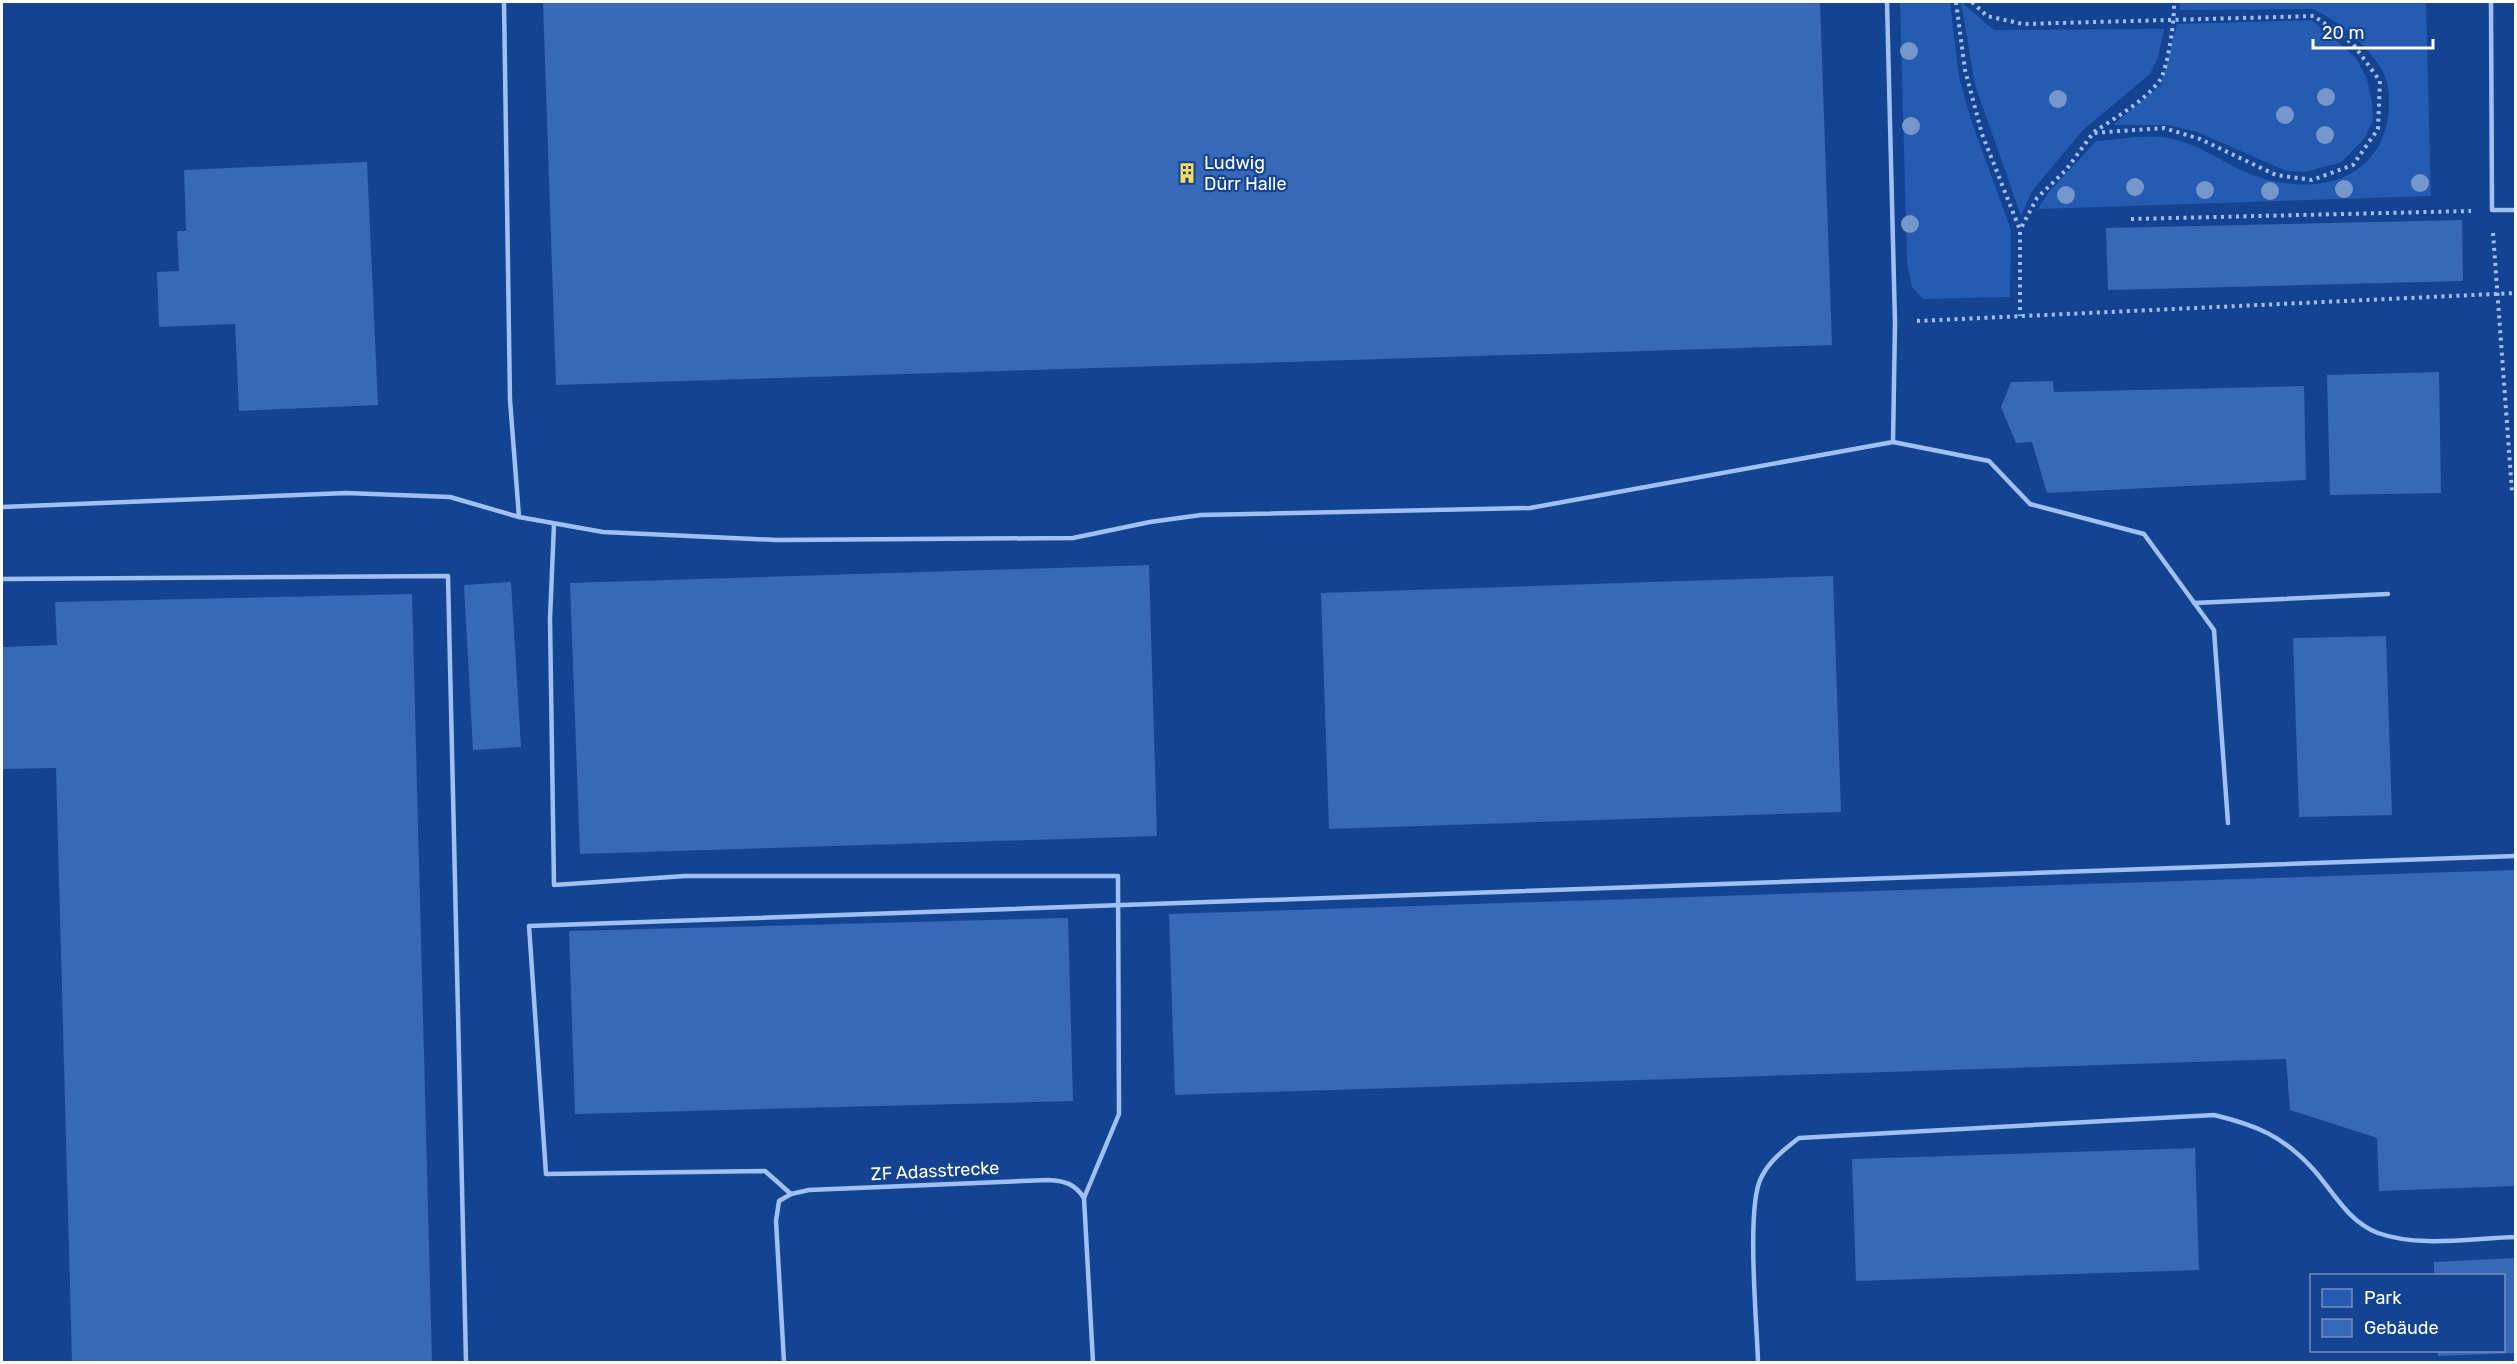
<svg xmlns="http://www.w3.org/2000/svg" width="2517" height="1364" viewBox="0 0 2517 1364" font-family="Rubik,sans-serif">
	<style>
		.green { fill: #255bb0 }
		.building { fill: #3769b8 }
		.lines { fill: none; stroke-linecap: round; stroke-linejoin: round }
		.path { stroke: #a0c0f2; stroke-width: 4; stroke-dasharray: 3 4.5; stroke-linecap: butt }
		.lane { stroke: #a0c0f2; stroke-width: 4.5 }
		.tree { fill: #7697cc }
		.labels { text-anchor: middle; stroke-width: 4.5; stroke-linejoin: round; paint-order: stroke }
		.poi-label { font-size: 18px; fill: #fff; stroke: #134391; text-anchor: start }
		.street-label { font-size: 18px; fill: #fff; stroke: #134391 }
	</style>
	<rect width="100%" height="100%" fill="#134391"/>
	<g class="green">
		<path d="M1900,2H1950L1959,77L1971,120L2011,230L2010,297L1923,299L1912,287L1907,264Z"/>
		<path d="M1961,2L1994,30L2164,29L2158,57L2150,74L2083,130L2032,191L2021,216L1975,85Z"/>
		<path d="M2180,2H2426L2431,196L2038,209L2047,194L2096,141C2120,140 2150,133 2173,139C2200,145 2219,160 2243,171C2292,193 2362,193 2384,134C2390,117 2392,89 2383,72C2368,45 2340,22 2313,9L2180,10Z"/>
		<path d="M2312,20L2356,58L2367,79L2372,103L2373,121L2364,139L2342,162L2305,172L2286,171L2197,132L2168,125H2113L2161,85L2177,24Z"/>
	</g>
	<g class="building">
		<path d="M543,2H1820L1832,345L556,385Z"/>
		<path d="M367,162L378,405L239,411L235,324L159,327L157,272L179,271L177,231H186L184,170Z"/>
		<path d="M2462,220L2463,281L2108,290L2106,228Z"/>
		<path d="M2439,372L2441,493L2330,495L2327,375Z"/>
		<path d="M2053,381L2054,392L2304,386L2306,480L2047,493L2032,442L2016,443L2001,407L2011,382Z"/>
		<path d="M1149,565L1157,836L580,854L570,583Z"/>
		<path d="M1833,576L1841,812L1329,829L1321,593Z"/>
		<path d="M511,582L521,747L473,750L464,585Z"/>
		<path d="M412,594L432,1362H72L56,768L2,769V647L57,645L55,602Z"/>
		<path d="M2386,636L2392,815L2299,817L2293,638Z"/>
		<path d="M2516,870V1186L2379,1191L2377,1138L2290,1110L2286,1059L1175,1095L1169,914Z"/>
		<path d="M1068,918L1073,1101L575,1114L569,931Z"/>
		<path d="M2195,1148L2199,1270L1856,1281L1852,1159Z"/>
		<path d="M2516,1258V1353L2438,1356L2437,1350H2504V1276H2434V1262Z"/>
	</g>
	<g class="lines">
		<g class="path">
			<path d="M1956,2L1965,70L1982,134L2020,230V316"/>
			<path d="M1972,2L1987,16L2023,24L2314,16L2353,44L2380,81L2378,129L2353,165L2312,180L2276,175L2200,139L2164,128L2093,133L2066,170L2037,198L2020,230"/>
			<path d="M2094,132C2116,117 2144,102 2160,80C2168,68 2175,17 2174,2"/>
			<path d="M2131,219L2471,211"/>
			<path d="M2493,233L2512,492H2516"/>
			<path d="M1917,321L2516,293"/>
		</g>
		<g class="lane">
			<path d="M504,2L510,400L519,517"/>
			<path d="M2491,2L2492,210H2516"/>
			<path d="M1893,442L1989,461L2030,504L2144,534L2214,630L2228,823"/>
			<path d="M2,507L346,493L450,497L519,517L603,532L777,540L1073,538L1150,522L1201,515L1530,508L1893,442L1895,323L1887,2"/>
			<path d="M554,524L550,619L554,885L685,876H1118L1119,1114L1084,1198"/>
			<path d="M2,579L448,576L466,1362"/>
			<path d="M2194,603L2388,594"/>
			<path d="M791,1194L765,1171L546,1174L529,926L2516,856"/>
			<path d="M784,1362L776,1221L779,1201L791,1194L809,1190L1048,1180C1066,1181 1075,1184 1084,1198L1093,1362"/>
			<path d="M1758,1362C1757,1324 1746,1207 1761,1178C1769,1161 1785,1149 1799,1138L2214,1115C2256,1125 2283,1136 2313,1169C2333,1191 2347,1221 2378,1233C2420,1248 2472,1238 2516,1237"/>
		</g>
	</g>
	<g class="tree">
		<circle cx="1909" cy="51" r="9"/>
		<circle cx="2326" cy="97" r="9"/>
		<circle cx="2058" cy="99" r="9"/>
		<circle cx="2285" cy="115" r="9"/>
		<circle cx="1911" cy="126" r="9"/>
		<circle cx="2325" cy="135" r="9"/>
		<circle cx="2420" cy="183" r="9"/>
		<circle cx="2135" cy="187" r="9"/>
		<circle cx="2344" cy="189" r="9"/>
		<circle cx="2205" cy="190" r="9"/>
		<circle cx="2270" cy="191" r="9"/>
		<circle cx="2066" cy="195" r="9"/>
		<circle cx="1910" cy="224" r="9"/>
	</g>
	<defs>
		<g id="building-bare" transform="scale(1.62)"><path d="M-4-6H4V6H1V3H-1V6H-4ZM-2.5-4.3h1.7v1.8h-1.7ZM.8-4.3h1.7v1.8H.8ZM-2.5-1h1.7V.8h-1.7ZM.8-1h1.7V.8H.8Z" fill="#ffdb60" stroke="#134391" stroke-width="2.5" paint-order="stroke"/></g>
	</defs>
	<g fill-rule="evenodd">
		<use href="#building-bare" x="1187" y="173"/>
	</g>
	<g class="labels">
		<g class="poi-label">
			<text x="1204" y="169">Ludwig<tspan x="1204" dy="21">Dürr Halle</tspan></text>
		</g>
		<g class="street-label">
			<text transform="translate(935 1171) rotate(-3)" y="6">ZF Adasstrecke</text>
		</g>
	</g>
	<rect width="2517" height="1364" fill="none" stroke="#ffffff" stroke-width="6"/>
	<rect x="2310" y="1274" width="195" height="78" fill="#134391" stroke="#718ebd" stroke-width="1.5"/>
	<rect x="2322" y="1289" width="30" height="18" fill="#255bb0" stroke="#718ebd" stroke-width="1.5"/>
	<text x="2364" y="1304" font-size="18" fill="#ffffff">Park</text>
	<rect x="2322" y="1319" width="30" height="18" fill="#3769b8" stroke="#718ebd" stroke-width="1.5"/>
	<text x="2364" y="1334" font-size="18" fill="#ffffff">Gebäude</text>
	<path d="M2313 39v9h120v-9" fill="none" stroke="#ffffff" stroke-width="3"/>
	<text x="2322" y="39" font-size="18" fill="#ffffff" stroke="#134391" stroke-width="4.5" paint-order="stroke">20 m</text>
</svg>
